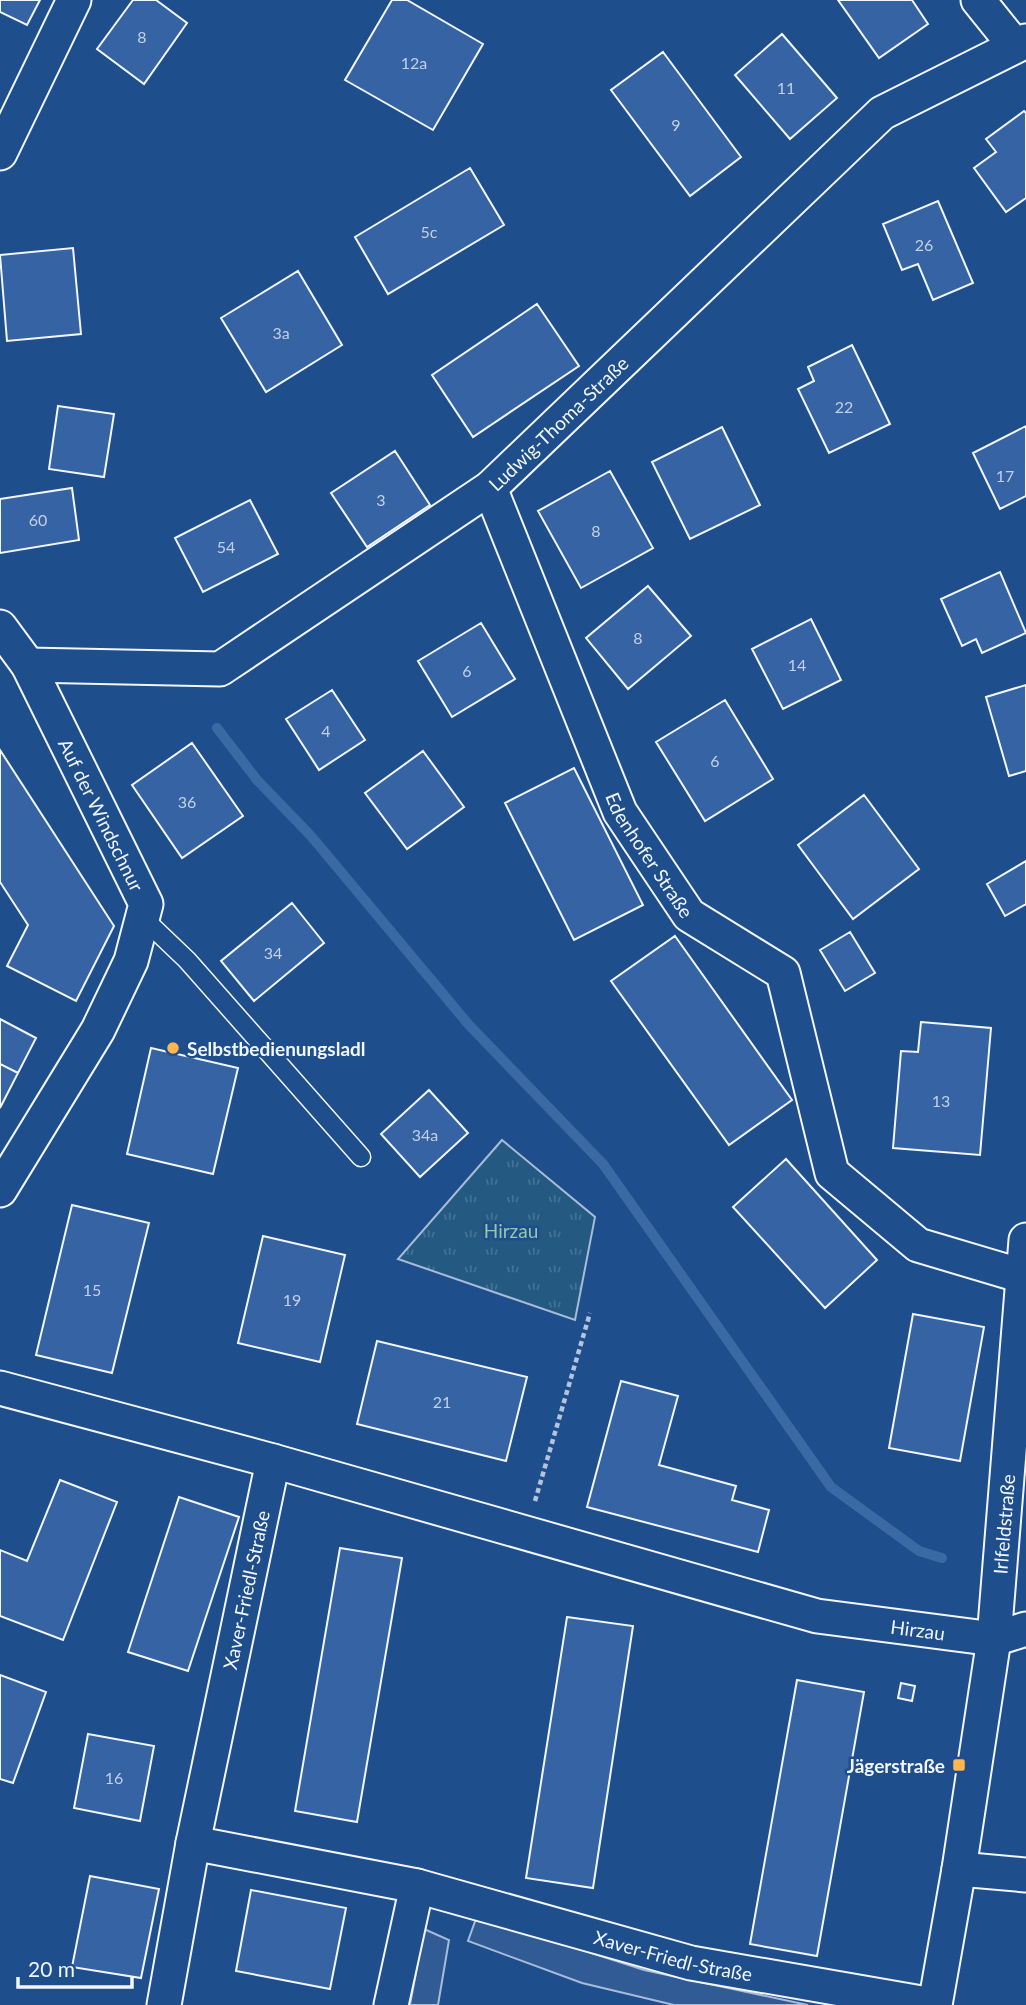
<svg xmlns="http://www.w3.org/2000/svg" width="1026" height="2005" viewBox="0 0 1026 2005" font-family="Lato,sans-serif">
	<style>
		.park { fill: url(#park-tufts); stroke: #a8bbd7; stroke-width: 2 }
		.parking { fill: #305b95; stroke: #a8bbd7; stroke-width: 2 }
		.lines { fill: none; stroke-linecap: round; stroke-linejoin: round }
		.stream { stroke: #3b69a3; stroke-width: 10 }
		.building { fill: #3563a3; stroke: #f2f6ff; stroke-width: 2 }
		.lane-casing { stroke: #f2f6ff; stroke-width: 21 }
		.street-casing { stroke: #f2f6ff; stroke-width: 37 }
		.path { stroke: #b3c4dc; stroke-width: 4.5; stroke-dasharray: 5 3.5; stroke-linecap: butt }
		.lane { stroke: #1f4e8c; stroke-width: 18 }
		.street { stroke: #1f4e8c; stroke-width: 33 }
		.poi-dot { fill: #ffb74d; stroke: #1f4e8c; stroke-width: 2.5 }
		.labels { text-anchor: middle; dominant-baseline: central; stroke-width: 5; stroke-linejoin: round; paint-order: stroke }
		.number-label { font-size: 16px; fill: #c3d1e8 }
		.street-label { font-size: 19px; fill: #f2f6ff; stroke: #1f4e8c }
		.poi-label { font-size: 19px; font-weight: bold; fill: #f2f6ff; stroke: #1f4e8c; text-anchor: start }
		.park-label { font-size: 19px; fill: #97c8a6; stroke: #1f4e8c }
	</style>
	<defs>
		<pattern id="park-tufts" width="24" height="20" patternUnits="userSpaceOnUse" patternTransform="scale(1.75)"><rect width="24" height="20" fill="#245a82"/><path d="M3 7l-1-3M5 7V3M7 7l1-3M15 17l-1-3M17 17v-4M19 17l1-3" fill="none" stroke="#447295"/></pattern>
	</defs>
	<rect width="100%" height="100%" fill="#1f4e8c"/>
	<!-- park -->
	<path class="park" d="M 502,1140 L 595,1217 L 575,1320 L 398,1259 Z"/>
	<!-- parking -->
	<path class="parking" d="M 477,1916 L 644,1970 L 808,2005 L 674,2005 L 582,1983 L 468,1941 Z
		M 424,1929 L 449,1940 L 438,2005 L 410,2005 Z"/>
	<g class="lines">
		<!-- stream -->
		<path class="stream" d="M 217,728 L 257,780 L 311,836 L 469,1025 L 603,1164 L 831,1487 L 919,1551 L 942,1558"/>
	</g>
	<!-- building -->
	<path class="building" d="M 0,0 L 40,0 L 27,25 L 0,12 Z
		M 133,0 L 156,0 L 187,23 L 144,84 L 97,49 Z
		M 392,0 L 407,0 L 483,44 L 433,130 L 345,80 Z
		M 838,0 L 912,0 L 928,24 L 879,58 Z
		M 782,34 L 837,98 L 790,139 L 735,75 Z
		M 663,52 L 741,157 L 690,196 L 611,90 Z
		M 1024,111 L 1026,113 L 1026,198 L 1006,212 L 974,168 L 996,152 L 986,139 Z
		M 470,168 L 504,225 L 388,294 L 355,237 Z
		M 938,201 L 973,283 L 933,300 L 918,264 L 902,270 L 883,224 Z
		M 73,248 L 81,334 L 7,341 L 0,255 Z
		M 298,271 L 342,345 L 266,392 L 221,318 Z
		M 537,304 L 579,366 L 473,437 L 432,375 Z
		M 852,345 L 890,424 L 829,453 L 798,389 L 814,381 L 808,367 Z
		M 58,406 L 114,414 L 104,477 L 49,469 Z
		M 1026,426 L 1026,496 L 1000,509 L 973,453 Z
		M 722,427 L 760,505 L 690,539 L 652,462 Z
		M 395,451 L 430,505 L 367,547 L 331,493 Z
		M 610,471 L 653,548 L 581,588 L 538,511 Z
		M 72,488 L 79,540 L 0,553 L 0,499 Z
		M 250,500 L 278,554 L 203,592 L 175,538 Z
		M 1000,572 L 1026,633 L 982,653 L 976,639 L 962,646 L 941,599 Z
		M 648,586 L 691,636 L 628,689 L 586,638 Z
		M 811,619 L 841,680 L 783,709 L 752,649 Z
		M 481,623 L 515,679 L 452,717 L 418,661 Z
		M 1026,685 L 1026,771 L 1009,776 L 986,697 Z
		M 332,690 L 365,740 L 319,770 L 286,719 Z
		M 725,700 L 773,779 L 705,821 L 656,742 Z
		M 192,743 L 243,816 L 182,858 L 132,785 Z
		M 0,750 L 114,926 L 76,1001 L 7,966 L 28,925 L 0,882 Z
		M 423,751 L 464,807 L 407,849 L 365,793 Z
		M 574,768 L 643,905 L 574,940 L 505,803 Z
		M 864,795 L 919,869 L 853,919 L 798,845 Z
		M 1026,861 L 1026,904 L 1005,916 L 987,884 Z
		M 292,903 L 324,943 L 254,1001 L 221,961 Z
		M 850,932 L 875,973 L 845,991 L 820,950 Z
		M 675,936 L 792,1100 L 729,1145 L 611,981 Z
		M 0,1019 L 36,1038 L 18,1073 L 0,1064 Z
		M 921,1022 L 991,1028 L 980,1155 L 893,1148 L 901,1051 L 918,1052 Z
		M 151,1048 L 238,1068 L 213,1174 L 127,1154 Z
		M 0,1064 L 18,1073 L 0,1108 Z
		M 429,1090 L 468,1133 L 420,1177 L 381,1134 Z
		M 786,1159 L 877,1260 L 825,1308 L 733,1207 Z
		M 72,1205 L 149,1223 L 112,1373 L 36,1355 Z
		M 263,1236 L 345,1255 L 320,1362 L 238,1343 Z
		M 913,1314 L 984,1327 L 960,1461 L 889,1448 Z
		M 377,1341 L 527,1377 L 506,1461 L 357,1424 Z
		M 621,1381 L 678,1396 L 659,1465 L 736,1486 L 732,1500 L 769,1510 L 758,1552 L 587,1507 Z
		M 60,1480 L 117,1502 L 63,1640 L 0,1616 L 0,1550 L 27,1561 Z
		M 179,1497 L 239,1517 L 188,1671 L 128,1652 Z
		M 340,1548 L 402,1558 L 357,1822 L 295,1811 Z
		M 567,1617 L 633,1626 L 593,1888 L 526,1878 Z
		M 0,1675 L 46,1692 L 13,1783 L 0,1779 Z
		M 797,1680 L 864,1692 L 817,1956 L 750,1944 Z
		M 901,1683 L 915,1686 L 912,1701 L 898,1698 Z
		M 88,1734 L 154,1746 L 140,1821 L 74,1808 Z
		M 90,1876 L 159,1889 L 141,1978 L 72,1967 Z
		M 251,1890 L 346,1908 L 330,1989 L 236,1971 Z"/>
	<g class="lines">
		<!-- lane casing -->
		<g class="lane-casing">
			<path id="lane" d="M 142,917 L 187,960 L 361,1157"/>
		</g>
		<!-- street casing -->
		<g class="street-casing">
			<g id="street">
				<path d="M 978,0 L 1015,46"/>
				<path d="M 0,153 L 74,0"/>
				<path id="s1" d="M 490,488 L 620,812 L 689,915 L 783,973 L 832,1173 L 918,1245 L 1022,1276"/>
				<path id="s2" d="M 0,627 L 28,665 L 146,904 L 131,961 L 98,1030 L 0,1190"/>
				<path id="s3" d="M 28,665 L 220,669 L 490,488 L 882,113 L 1026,41"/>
				<path id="s4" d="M 0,1388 L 273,1461 L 817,1616 L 994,1639 L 1026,1629"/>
				<path id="s5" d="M 273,1461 L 193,1843 L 417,1886 L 691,1963 L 933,2005"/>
				<path d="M 959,1869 L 1026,1875"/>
				<path d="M 164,2005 L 193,1843"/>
				<path d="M 391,2005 L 417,1886"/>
				<path id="s6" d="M 935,2005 L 959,1869 L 994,1639 L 1026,1240"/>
			</g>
		</g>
		<!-- path -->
		<path class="path" d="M 535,1501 L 590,1313"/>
		<!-- lane -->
		<use href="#lane" class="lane"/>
		<!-- street -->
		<use href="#street" class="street"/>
	</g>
	<!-- markers -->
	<g class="poi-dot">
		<circle cx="173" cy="1048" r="7"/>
		<rect x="952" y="1758" width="14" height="14" rx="3.5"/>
	</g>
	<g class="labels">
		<!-- number labels -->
		<g class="number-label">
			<text x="142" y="36">8</text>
			<text x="414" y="62">12a</text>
			<text x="786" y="87">11</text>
			<text x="676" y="124">9</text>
			<text x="429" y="231">5c</text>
			<text x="924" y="244">26</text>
			<text x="281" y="332">3a</text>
			<text x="844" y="406">22</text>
			<text x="1005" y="475">17</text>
			<text x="381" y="499">3</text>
			<text x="38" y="519">60</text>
			<text x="596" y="530">8</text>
			<text x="226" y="546">54</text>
			<text x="638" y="637">8</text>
			<text x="797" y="664">14</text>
			<text x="467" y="670">6</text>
			<text x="326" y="730">4</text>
			<text x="715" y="760">6</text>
			<text x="187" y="801">36</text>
			<text x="273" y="952">34</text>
			<text x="941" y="1100">13</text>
			<text x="425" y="1134">34a</text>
			<text x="92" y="1289">15</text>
			<text x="292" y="1299">19</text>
			<text x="442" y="1401">21</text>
			<text x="114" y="1777">16</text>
		</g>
		<!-- street labels -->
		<g class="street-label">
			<text stroke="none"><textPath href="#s3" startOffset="611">Ludwig-Thoma-Straße</textPath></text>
			<text stroke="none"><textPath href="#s2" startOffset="214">Auf der Windschnur</textPath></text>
			<text stroke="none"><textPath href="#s1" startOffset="401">Edenhofer Straße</textPath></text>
			<text stroke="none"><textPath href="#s6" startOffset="486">Irlfeldstraße</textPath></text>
			<text transform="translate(246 1590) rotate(-78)">Xaver-Friedl-Straße</text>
			<text stroke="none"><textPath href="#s4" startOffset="950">Hirzau</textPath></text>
			<text stroke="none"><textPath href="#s5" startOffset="884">Xaver-Friedl-Straße</textPath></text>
		</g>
		<!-- poi labels -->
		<g class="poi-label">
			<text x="187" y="1048">Selbstbedienungsladl</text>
			<text x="945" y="1765" text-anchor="end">Jägerstraße</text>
		</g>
		<!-- park labels -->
		<g class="park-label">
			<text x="511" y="1230">Hirzau</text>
		</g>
	</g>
	<!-- scale -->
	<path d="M18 1977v10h114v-10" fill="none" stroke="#f2f6ff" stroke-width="3.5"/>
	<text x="28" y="1977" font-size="21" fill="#f2f6ff" stroke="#1f4e8c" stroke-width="5" paint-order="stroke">20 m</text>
</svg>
